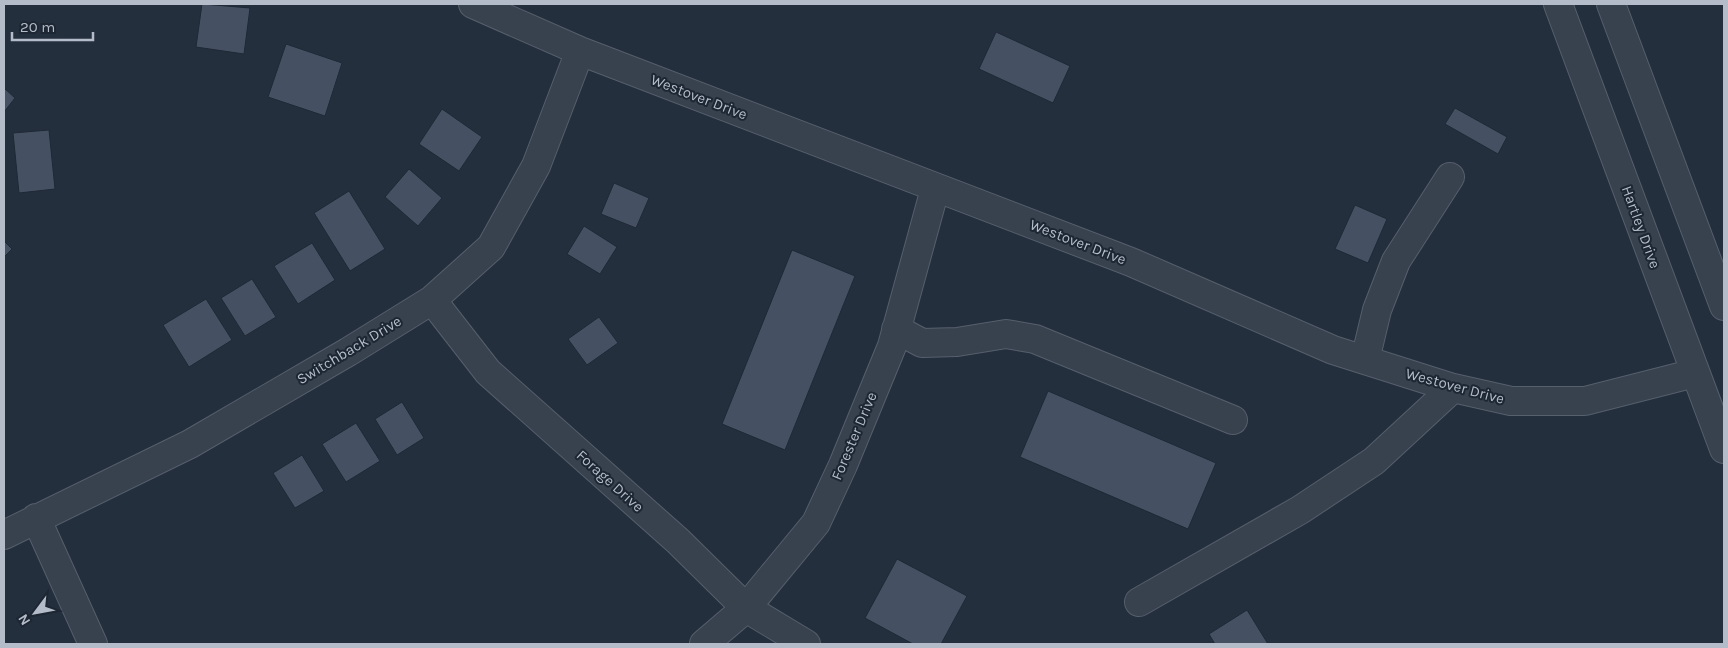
<svg xmlns="http://www.w3.org/2000/svg" width="1728" height="648" viewBox="0 0 1728 648" font-family="Karla,sans-serif">
	<style>
		.building { fill: #455162; stroke: #1f2835 }
		.lines { fill: none; stroke-linecap: round; stroke-linejoin: round }
		.minor-casing { stroke: #565f6c; stroke-width: 30 }
		.minor { stroke: #38414e; stroke-width: 28 }
		.labels { text-anchor: middle; dominant-baseline: central; stroke-width: 4; stroke-linejoin: round; paint-order: stroke }
		.street-label { font-size: 15px; fill: #b4bcc9; stroke: #1d2633 }
	</style>
	<rect width="100%" height="100%" fill="#242f3e"/>
	<!-- building -->
	<path class="building" d="M 202,4 L 250,8 L 244,54 L 196,47 Z
		M 996,32 L 1070,66 L 1053,103 L 979,69 Z
		M 286,44 L 342,63 L 325,116 L 268,97 Z
		M 4,88 L 15,98 L 4,112 Z
		M 1455,108 L 1507,137 L 1498,154 L 1445,124 Z
		M 442,109 L 482,137 L 459,171 L 419,144 Z
		M 49,130 L 55,189 L 19,193 L 13,133 Z
		M 409,169 L 442,198 L 418,226 L 385,197 Z
		M 614,183 L 649,198 L 636,228 L 601,214 Z
		M 349,191 L 385,249 L 350,271 L 314,213 Z
		M 1355,205 L 1387,219 L 1368,263 L 1335,249 Z
		M 584,226 L 617,247 L 600,274 L 567,254 Z
		M 4,241 L 12,249 L 4,257 Z
		M 312,243 L 335,280 L 298,304 L 274,266 Z
		M 792,250 L 855,276 L 785,450 L 722,424 Z
		M 252,279 L 276,317 L 245,336 L 221,298 Z
		M 206,299 L 232,340 L 189,367 L 163,325 Z
		M 599,317 L 618,343 L 587,365 L 568,339 Z
		M 1048,391 L 1216,463 L 1188,529 L 1020,457 Z
		M 402,402 L 424,438 L 397,455 L 375,419 Z
		M 356,423 L 380,461 L 346,482 L 322,444 Z
		M 302,455 L 324,491 L 295,508 L 273,473 Z
		M 897,559 L 967,596 L 941,644 L 913,644 L 865,618 Z
		M 1247,610 L 1268,644 L 1215,644 L 1209,634 Z"/>
	<g class="lines">
		<!-- minor casing -->
		<g class="minor-casing">
			<path id="minor" d="M 473,4 L 580,51 L 1131,262 L 1333,350 L 1453,388 L 1511,401 L 1585,401 L 1695,373
				M 1558,4 L 1724,449
				M 1611,4 L 1724,306
				M 432,300 L 488,372 L 678,541 L 746,608 L 806,644
				M 896,329 L 922,343 L 957,342 L 1006,334 L 1035,339 L 1233,420
				M 1365,360 L 1377,310 L 1396,261 L 1450,177
				M 36,518 L 93,644
				M 4,535 L 190,444 L 348,352 L 432,300 L 491,247 L 536,166 L 580,51
				M 1139,602 L 1300,510 L 1374,461 L 1453,388
				M 704,644 L 746,608 L 816,523 L 843,465 L 892,346 L 935,189"/>
		</g>
		<!-- minor -->
		<use href="#minor" class="minor"/>
	</g>
	<g class="labels">
		<!-- street labels -->
		<g class="street-label">
			<text transform="translate(699 97) rotate(21)">Westover Drive</text>
			<text transform="translate(1641 227) rotate(70)">Hartley Drive</text>
			<text transform="translate(1078 242) rotate(21)">Westover Drive</text>
			<text transform="translate(349 350) rotate(-31)">Switchback Drive</text>
			<text transform="translate(1455 386) rotate(15)">Westover Drive</text>
			<text transform="translate(854 436) rotate(-67)">Forester Drive</text>
			<text transform="translate(610 481) rotate(42)">Forage Drive</text>
		</g>
	</g>
	<!-- border -->
	<rect width="1728" height="648" fill="none" stroke="#b4bcc9" stroke-width="10"/>
	<!-- north arrow -->
	<g transform="translate(35 613) rotate(238)" stroke="#1d2633" stroke-width="4" paint-order="stroke">
	<path d="M0-4L9 19L0 12L-9 19Z" fill="#b4bcc9"/>
	<text y="-8" font-size="14" font-weight="bold" text-anchor="middle" fill="#b4bcc9">N</text>
	</g>
	<!-- scale -->
	<path d="M12 32v8h81v-8" fill="none" stroke="#b4bcc9" stroke-width="2.5"/>
	<text x="20" y="32" font-size="15" fill="#b4bcc9" stroke="#1d2633" stroke-width="4" paint-order="stroke">20 m</text>
</svg>
